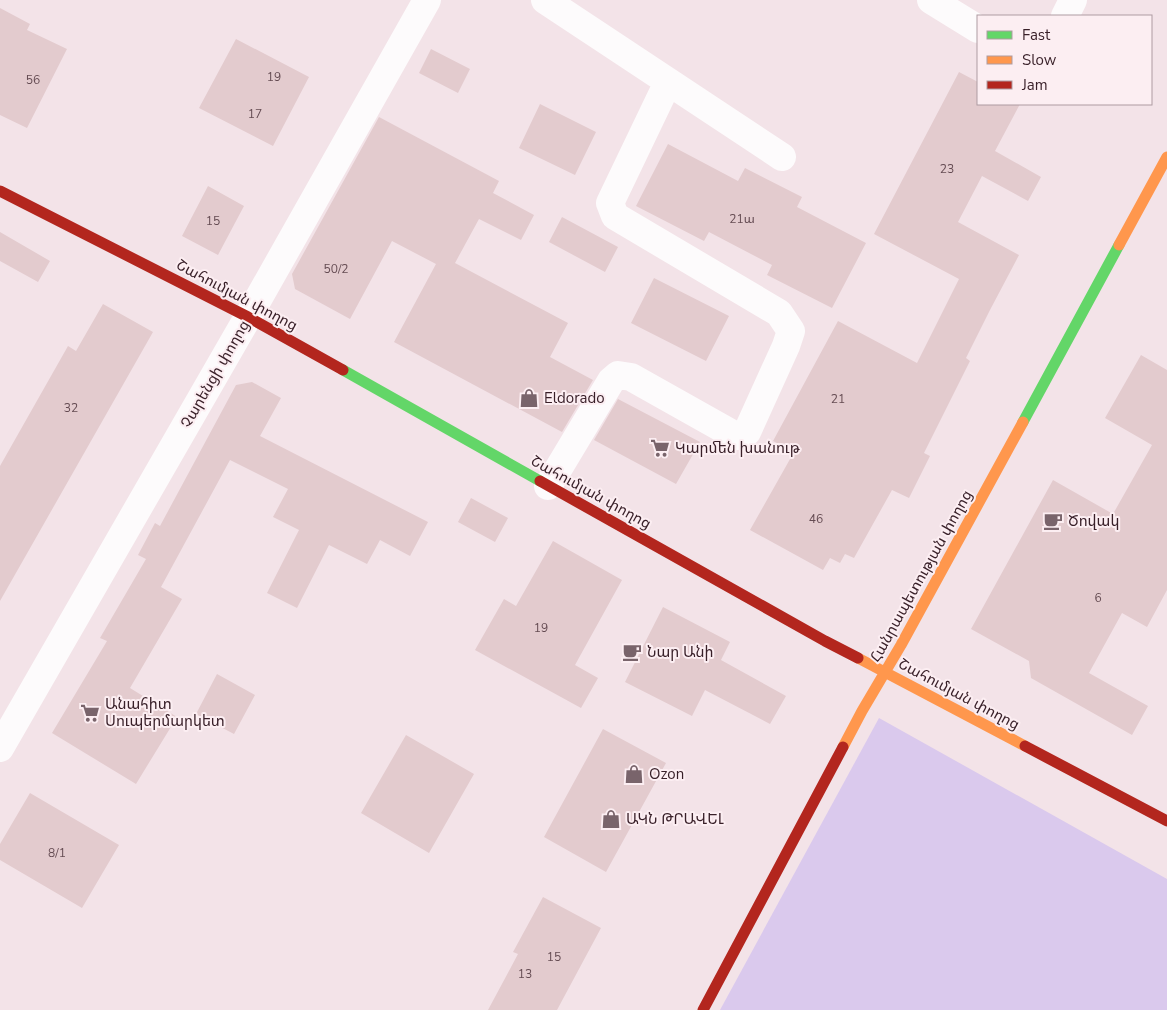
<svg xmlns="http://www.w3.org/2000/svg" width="1167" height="1010" viewBox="0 0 1167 1010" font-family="'Nunito Sans','Noto Sans Armenian',sans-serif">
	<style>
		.green { fill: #dac9ed }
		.building { fill: #e3cbce }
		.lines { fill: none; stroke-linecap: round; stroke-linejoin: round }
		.street { stroke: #fdfbfc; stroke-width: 28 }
		.fast { stroke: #63d668; stroke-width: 11 }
		.slow { stroke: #ff974d; stroke-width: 11 }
		.jam { stroke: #b3261e; stroke-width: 11 }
		.labels { text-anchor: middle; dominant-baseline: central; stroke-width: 4; stroke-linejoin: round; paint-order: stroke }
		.number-label { font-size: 12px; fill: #644b52 }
		.street-label { font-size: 15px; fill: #381f28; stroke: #fceef2 }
		.poi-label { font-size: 15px; fill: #381f28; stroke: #fceef2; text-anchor: start }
	</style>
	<rect width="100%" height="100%" fill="#f3e3e8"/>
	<!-- green -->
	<path class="green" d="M 879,718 L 1167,879 L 1167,1010 L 720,1010 Z"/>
	<!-- building -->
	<path class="building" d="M 0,8 L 30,24 L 27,30 L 67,49 L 27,128 L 0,115 Z
		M 236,39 L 309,77 L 273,146 L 199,108 Z
		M 431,49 L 470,69 L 458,93 L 419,73 Z
		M 959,72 L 978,82 L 978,104 L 1020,104 L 995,151 L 1041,177 L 1028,201 L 982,176 L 958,222 L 1019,255 L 990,310 L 966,358 L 970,361 L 924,453 L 930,456 L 909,498 L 892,490 L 854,558 L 845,554 L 840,563 L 830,558 L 823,570 L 750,530 L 794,452 L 773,441 L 838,321 L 917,363 L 959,279 L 874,234 Z
		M 540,104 L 596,132 L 575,175 L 519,148 Z
		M 379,117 L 499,181 L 493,193 L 534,215 L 521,240 L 479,219 L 455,263 L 568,323 L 550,357 L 593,380 L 562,432 L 394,342 L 436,264 L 392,241 L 350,319 L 295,289 L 292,274 Z
		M 668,144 L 738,181 L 745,168 L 802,197 L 797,207 L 866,243 L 832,308 L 767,275 L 772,265 L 709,232 L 704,241 L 636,206 Z
		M 208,186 L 244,206 L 218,255 L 182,236 Z
		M 562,217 L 618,247 L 605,272 L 549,242 Z
		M 0,232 L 50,261 L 38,282 L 0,261 Z
		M 654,278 L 729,316 L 706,361 L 631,323 Z
		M 103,304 L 153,332 L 0,601 L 0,466 L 68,346 L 76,351 Z
		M 1141,355 L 1167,370 L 1167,590 L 1147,627 L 1122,613 L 1089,673 L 1148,706 L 1132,735 L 1031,678 L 1029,661 L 971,629 L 1053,480 L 1113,514 L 1152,445 L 1105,418 Z
		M 252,382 L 281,398 L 260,436 L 428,522 L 410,556 L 380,540 L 367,564 L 329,545 L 297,608 L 267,593 L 299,530 L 273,517 L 288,489 L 230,460 L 161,587 L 182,599 L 130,688 L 177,717 L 136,784 L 52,733 L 107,641 L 100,638 L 146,559 L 138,555 L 155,523 L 160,526 L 236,385 Z
		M 618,399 L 700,442 L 676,484 L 594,440 Z
		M 471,498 L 508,518 L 495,542 L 458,522 Z
		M 553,541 L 622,580 L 575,665 L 598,678 L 581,708 L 475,650 L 504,599 L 516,606 Z
		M 663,607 L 730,642 L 721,660 L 786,696 L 770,724 L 705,690 L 692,716 L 625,682 Z
		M 217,674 L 255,695 L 234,734 L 196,714 Z
		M 603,729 L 666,763 L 606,872 L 544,837 Z
		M 406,735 L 474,774 L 429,853 L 361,813 Z
		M 30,793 L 119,845 L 82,908 L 0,860 L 0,844 Z
		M 543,897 L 601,928 L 557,1010 L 488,1010 L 518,954 L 513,952 Z"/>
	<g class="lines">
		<!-- street -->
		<path class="street" d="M 545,0 L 782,157
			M 931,0 L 978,29
			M 1065,16 L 1073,0
			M 548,486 L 611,381 L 618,375 L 631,377 L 736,436 L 747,432 L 786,346 L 791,331 L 779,313 L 615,216 L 610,203 L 668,82
			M 0,748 L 248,317 L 427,0"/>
		<!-- fast -->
		<path class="fast" d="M 343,370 L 540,481
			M 1023,422 L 1119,245"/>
		<!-- slow -->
		<path class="slow" d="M 1119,245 L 1167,157
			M 858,658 L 1025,746
			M 843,747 L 862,711 L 901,645 L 1023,422"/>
		<!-- jam -->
		<path class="jam" d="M 0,191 L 248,317 L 343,370
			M 540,481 L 825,641 L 858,658
			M 1025,746 L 1167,821
			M 703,1010 L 843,747"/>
	</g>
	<!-- icons -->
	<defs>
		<g id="shop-bare" transform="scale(1.5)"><path d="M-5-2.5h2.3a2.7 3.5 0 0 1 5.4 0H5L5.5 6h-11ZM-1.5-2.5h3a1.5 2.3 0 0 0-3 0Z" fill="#79646b" stroke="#fceef2" stroke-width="2.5" paint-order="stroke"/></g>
		<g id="supermarket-bare" transform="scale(1.5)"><path d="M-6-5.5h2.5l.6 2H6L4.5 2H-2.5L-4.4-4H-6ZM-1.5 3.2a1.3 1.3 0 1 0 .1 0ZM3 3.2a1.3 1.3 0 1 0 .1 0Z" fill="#79646b" stroke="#fceef2" stroke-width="2.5" paint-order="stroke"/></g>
		<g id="cafe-bare" transform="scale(1.5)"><path d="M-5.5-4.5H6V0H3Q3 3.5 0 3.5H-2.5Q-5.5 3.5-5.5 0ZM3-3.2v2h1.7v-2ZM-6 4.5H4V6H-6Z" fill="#79646b" stroke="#fceef2" stroke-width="2.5" paint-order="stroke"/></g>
	</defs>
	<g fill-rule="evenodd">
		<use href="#shop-bare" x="529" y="398"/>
		<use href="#supermarket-bare" x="660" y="448"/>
		<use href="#cafe-bare" x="1053" y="521"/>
		<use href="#cafe-bare" x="632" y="652"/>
		<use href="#supermarket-bare" x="90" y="713"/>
		<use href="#shop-bare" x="634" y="774"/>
		<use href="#shop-bare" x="611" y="819"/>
	</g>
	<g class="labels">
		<!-- number labels -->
		<g class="number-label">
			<text x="274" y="77">19</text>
			<text x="33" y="80">56</text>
			<text x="255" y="114">17</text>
			<text x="947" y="169">23</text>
			<text x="742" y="219">21ա</text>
			<text x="213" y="221">15</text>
			<text x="336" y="269">50/2</text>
			<text x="838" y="399">21</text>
			<text x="71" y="408">32</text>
			<text x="816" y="519">46</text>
			<text x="1098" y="598">6</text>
			<text x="541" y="628">19</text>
			<text x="57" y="853">8/1</text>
			<text x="554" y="957">15</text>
			<text x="525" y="974">13</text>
		</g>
		<!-- street labels -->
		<g class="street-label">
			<text transform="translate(237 295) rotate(28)">Շահումյան փողոց</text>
			<text transform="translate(215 374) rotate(-60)">Չարենցի փողոց</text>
			<text transform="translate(591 492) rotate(29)">Շահումյան փողոց</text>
			<text transform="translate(921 576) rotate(-61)">Հանրապետության փողոց</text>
			<text transform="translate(959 694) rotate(28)">Շահումյան փողոց</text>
		</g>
		<!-- poi labels -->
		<g class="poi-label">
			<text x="544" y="398">Eldorado</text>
			<text x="675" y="448">Կարմեն խանութ</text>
			<text x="1068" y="521">Ծովակ</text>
			<text x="647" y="652">Նար Անի</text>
			<text x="105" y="704">Անահիտ<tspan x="105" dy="17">Սուպերմարկետ</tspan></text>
			<text x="649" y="774">Ozon</text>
			<text x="626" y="819">ԱԿՆ ԹՐԱՎԵԼ</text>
		</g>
	</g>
	<!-- legend -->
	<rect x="977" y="15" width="175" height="90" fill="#fceef2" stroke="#ae9ba1"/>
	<rect x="987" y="31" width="25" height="8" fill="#63d668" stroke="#ae9ba1"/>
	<text x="1022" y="40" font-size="15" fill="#381f28">Fast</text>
	<rect x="987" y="56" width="25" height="8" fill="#ff974d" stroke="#ae9ba1"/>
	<text x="1022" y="65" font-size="15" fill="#381f28">Slow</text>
	<rect x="987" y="81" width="25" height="8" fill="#b3261e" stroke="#ae9ba1"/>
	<text x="1022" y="90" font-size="15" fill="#381f28">Jam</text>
</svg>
